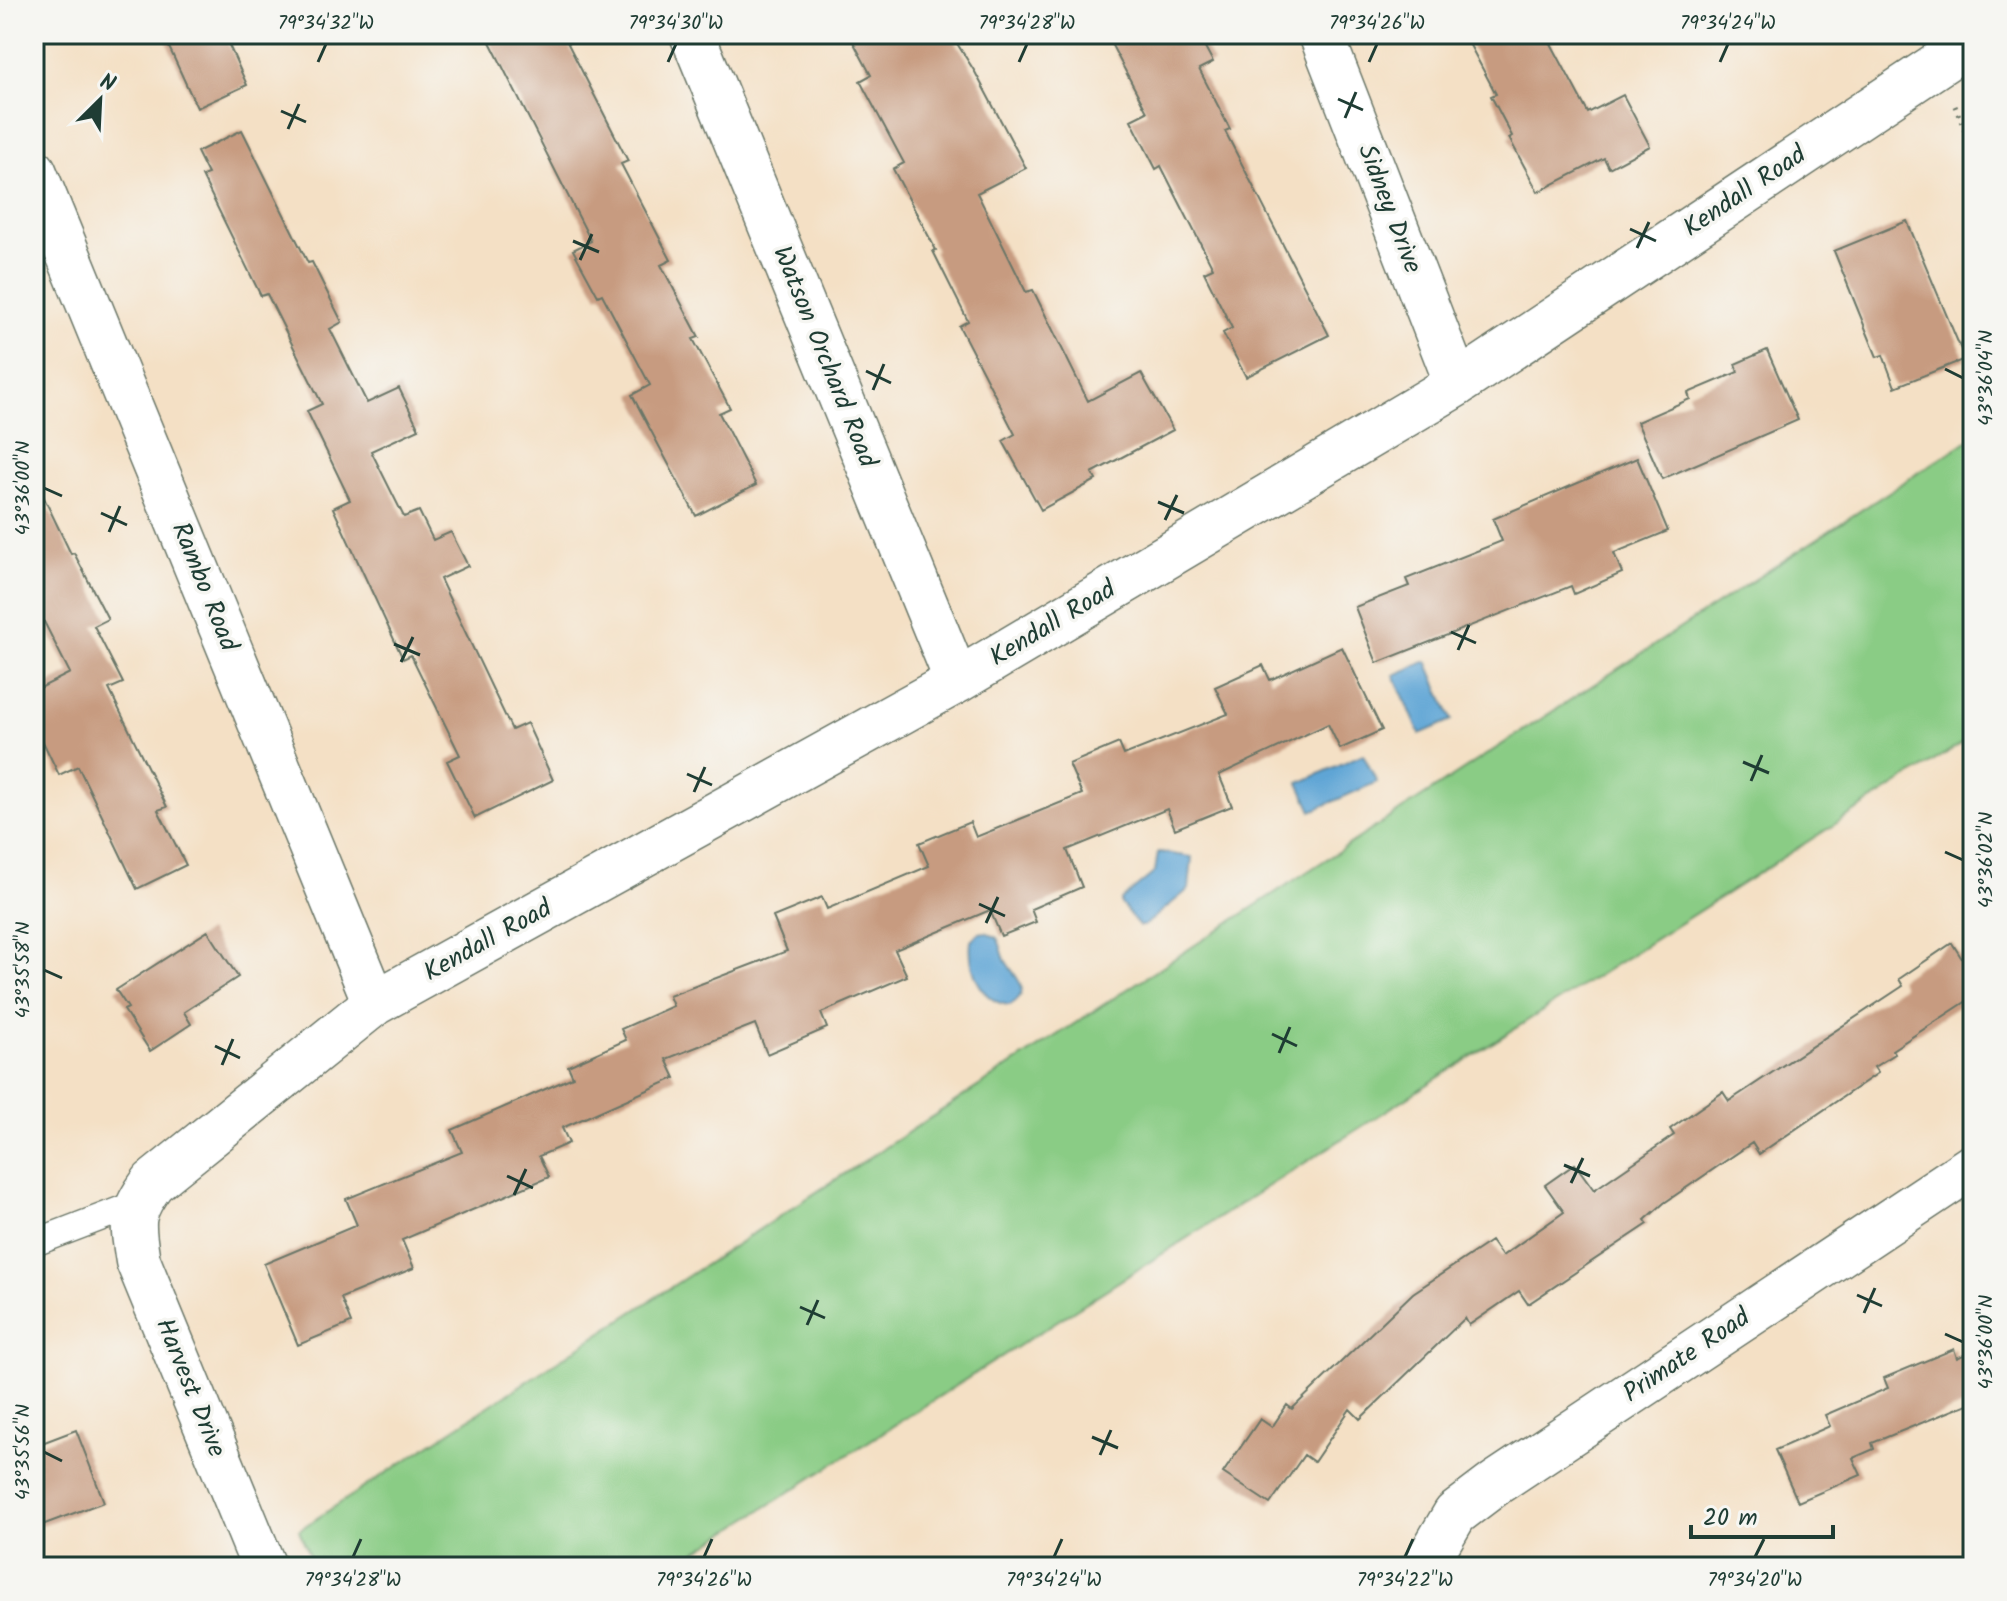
<svg xmlns="http://www.w3.org/2000/svg" width="2007" height="1601" viewBox="0 0 2007 1601" font-family="Kalam,sans-serif">
	<style>
		.green { fill: #8acc85; stroke: #54845c; stroke-width: 2 }
		.water { fill: #5fa5d5; stroke: #3f7184; stroke-width: 2 }
		.building { fill: #c79b80 }
		.lines { fill: none; stroke-linecap: round; stroke-linejoin: round }
		.lane-casing { stroke: #6a7667; stroke-width: 29 }
		.street-casing { stroke: #6a7667; stroke-width: 47 }
		.path { stroke: #6a7667; stroke-width: 5; stroke-dasharray: 2 6; stroke-linecap: butt }
		.lane { stroke: #fff; stroke-width: 26 }
		.street { stroke: #fff; stroke-width: 44 }
		.ticks { fill: none; stroke: #1f3d34; stroke-width: 3 }
		.labels { text-anchor: middle; dominant-baseline: central; stroke-width: 7; stroke-linejoin: round; paint-order: stroke }
		.street-label { font-size: 26px; fill: #1f3d34; stroke: #f6f6f2 }
		.neatline { fill: none; stroke: #1f3d34; stroke-width: 3 }
		.ticks-label { font-size: 20px; text-anchor: middle; fill: #1f3d34 }
	</style>
	<rect width="100%" height="100%" fill="#f6f6f2"/>
	<filter id="ink" filterUnits="userSpaceOnUse"><feTurbulence type="fractalNoise" baseFrequency=".0125" numOctaves="2"/><feDisplacementMap in="SourceGraphic" scale="16" xChannelSelector="R" yChannelSelector="G"/><feConvolveMatrix kernelMatrix="1 2 1 2 8 2 1 2 1" color-interpolation-filters="sRGB"/></filter>
	<filter id="wash" filterUnits="userSpaceOnUse"><feTurbulence type="fractalNoise" baseFrequency=".006" numOctaves="4" result="noise"/><feDisplacementMap in="SourceGraphic" scale="32" xChannelSelector="R" yChannelSelector="G"/><feGaussianBlur stdDeviation="1.8" result="paint"/><feColorMatrix in="noise" values="0 0 0 0 0 0 0 0 0 0 0 0 0 0 0 0 0 1.4 0 .05"/><feComposite in="paint" operator="in"/></filter>
	<g filter="url(#wash)">
		<rect width="100%" height="100%" fill="#f4e0c5"/>
		<!-- green -->
		<path class="green" d="M 1973,437 L 1973,736 L 672,1567 L 314,1567 L 299,1530 Z"/>
		<!-- water -->
		<path class="water" d="M 1427,661 L 1452,720 L 1420,734 L 1394,675 Z
			M 1363,754 L 1377,782 L 1312,811 L 1299,783 Z
			M 1158,852 L 1192,857 L 1189,889 L 1144,926 L 1139,926 L 1121,904 L 1121,900 L 1155,872 Z
			M 986,932 L 997,938 C 1002,946 1002,956 1007,963 C 1015,977 1034,991 1010,1005 C 980,1003 968,967 971,941 L 979,933 Z"/>
		<g id="blocks">
			<!-- building -->
			<path class="building" d="M 163,34 L 224,34 L 247,85 L 197,108 Z
				M 486,34 L 563,34 L 628,161 L 621,164 L 671,260 L 661,265 L 699,337 L 693,339 L 730,408 L 719,413 L 756,485 L 696,516 L 632,395 L 650,385 L 602,294 L 598,296 L 573,250 L 591,241 Z
				M 849,34 L 951,34 L 975,72 L 1026,168 L 977,193 L 1026,292 L 1033,290 L 1088,401 L 1141,373 L 1173,430 L 1092,473 L 1096,480 L 1041,510 L 1003,441 L 1015,434 L 959,326 L 968,321 L 933,251 L 936,250 L 893,169 L 904,163 L 860,81 L 871,75 Z
				M 1106,34 L 1198,34 L 1213,62 L 1199,69 L 1230,129 L 1225,131 L 1329,335 L 1246,377 L 1223,333 L 1232,328 L 1204,272 L 1213,268 L 1161,166 L 1156,169 L 1131,120 L 1147,112 Z
				M 1464,34 L 1546,34 L 1588,113 L 1623,95 L 1650,146 L 1609,168 L 1604,158 L 1538,192 L 1509,138 L 1512,136 L 1491,96 L 1496,94 Z
				M 242,130 L 308,263 L 312,262 L 342,322 L 330,329 L 367,403 L 399,388 L 419,429 L 371,451 L 404,517 L 419,511 L 433,540 L 451,532 L 468,566 L 440,579 L 512,730 L 527,723 L 553,780 L 475,818 L 447,761 L 460,755 L 411,655 L 403,659 L 333,508 L 350,500 L 307,411 L 322,404 L 267,294 L 261,296 L 202,176 L 208,174 L 197,152 Z
				M 1907,221 L 1965,359 L 1895,387 L 1883,355 L 1877,357 L 1834,251 Z
				M 1767,350 L 1798,420 L 1662,479 L 1637,422 L 1690,399 L 1688,393 L 1738,372 L 1735,364 Z
				M 1637,458 L 1668,531 L 1614,553 L 1622,573 L 1574,594 L 1571,586 L 1377,663 L 1355,607 L 1409,586 L 1406,579 L 1502,541 L 1493,519 Z
				M 34,477 L 71,554 L 74,553 L 108,619 L 94,626 L 123,683 L 109,689 L 167,807 L 158,810 L 186,865 L 137,889 L 78,766 L 59,775 L 34,723 L 34,691 L 70,673 L 34,602 Z
				M 1342,647 L 1382,730 L 1340,749 L 1328,724 L 1219,775 L 1232,806 L 1175,829 L 1167,809 L 1067,850 L 1082,887 L 1031,909 L 1036,922 L 1001,936 L 990,910 L 895,950 L 907,976 L 821,1013 L 827,1028 L 767,1054 L 755,1024 L 666,1059 L 675,1078 L 562,1128 L 569,1143 L 539,1156 L 549,1177 L 402,1240 L 414,1268 L 341,1298 L 351,1323 L 298,1345 L 264,1264 L 357,1225 L 346,1199 L 462,1152 L 452,1130 L 573,1077 L 568,1066 L 626,1040 L 621,1029 L 673,1006 L 669,996 L 787,951 L 773,917 L 822,897 L 827,909 L 929,866 L 919,843 L 970,822 L 976,837 L 1082,794 L 1069,764 L 1119,743 L 1124,755 L 1228,714 L 1215,687 L 1263,665 L 1270,680 Z
				M 208,931 L 238,977 L 184,1012 L 191,1024 L 150,1051 L 124,1010 L 128,1008 L 116,990 Z
				M 1952,943 L 1973,976 L 1973,997 L 1892,1050 L 1895,1054 L 1874,1067 L 1878,1073 L 1759,1154 L 1752,1143 L 1664,1203 L 1645,1220 L 1648,1224 L 1528,1304 L 1519,1291 L 1469,1325 L 1465,1318 L 1360,1419 L 1350,1409 L 1314,1462 L 1304,1455 L 1270,1504 L 1223,1473 L 1260,1419 L 1272,1427 L 1287,1405 L 1292,1409 L 1413,1293 L 1491,1241 L 1502,1256 L 1564,1212 L 1545,1185 L 1575,1164 L 1594,1190 L 1674,1135 L 1670,1129 L 1723,1092 L 1729,1101 L 1903,986 L 1899,979 Z
				M 1954,1349 L 1957,1358 L 1973,1351 L 1973,1402 L 1872,1443 L 1874,1449 L 1853,1458 L 1861,1475 L 1798,1502 L 1775,1450 L 1830,1426 L 1825,1415 L 1888,1388 L 1884,1378 Z
				M 76,1430 L 104,1502 L 34,1528 L 34,1446 Z"/>
		</g>
	</g>
	<g filter="url(#ink)">
		<use href="#blocks" fill-opacity="0" stroke="#6a7667" stroke-width="2"/>
		<g class="lines">
			<!-- lane casing -->
			<g class="lane-casing">
				<path id="lane" d="M 34,1243 L 136,1204"/>
			</g>
			<!-- street casing -->
			<g class="street-casing">
				<path id="street" d="M 692,34 L 957,681
					M 1321,34 L 1457,384
					M 34,171 L 375,1003
					M 264,1567 L 138,1261 C 132,1223 129,1214 153,1182 L 375,1003 L 957,681 L 1457,384 L 1973,41
					M 1424,1567 L 1455,1514 L 1496,1483 L 1973,1166"/>
			</g>
			<!-- path -->
			<path class="path" d="M 1955,106 L 1973,150"/>
			<!-- lane -->
			<use href="#lane" class="lane"/>
			<!-- street -->
			<use href="#street" class="street"/>
		</g>
	</g>
	<!-- ticks -->
	<path class="ticks" d="M 318,62 L 326,44M 668,62 L 676,44M 1019,62 L 1027,44M 1369,62 L 1377,44M 1720,62 L 1728,44M 1338,99 L 1363,110M 281,111 L 306,122M 1345,118 L 1356,92M 288,129 L 299,104M 1630,229 L 1656,241M 573,241 L 599,252M 1637,248 L 1649,222M 580,260 L 592,234M 1945,369 L 1963,378M 866,371 L 891,383M 873,390 L 884,364M 44,488 L 62,496M 1158,502 L 1184,513M 101,513 L 127,525M 1165,520 L 1177,495M 109,532 L 120,506M 1451,632 L 1476,643M 394,644 L 420,655M 1458,650 L 1469,625M 401,662 L 413,637M 1743,762 L 1769,773M 687,774 L 712,785M 1751,781 L 1762,755M 694,792 L 705,767M 1945,852 L 1963,860M 979,904 L 1005,916M 986,923 L 998,897M 44,970 L 62,978M 1272,1034 L 1297,1046M 215,1046 L 240,1058M 1279,1053 L 1290,1027M 222,1065 L 233,1039M 1564,1165 L 1590,1176M 507,1176 L 533,1188M 1571,1183 L 1583,1158M 514,1195 L 526,1169M 1857,1295 L 1882,1306M 800,1307 L 825,1318M 1864,1313 L 1875,1288M 807,1325 L 818,1300M 1945,1334 L 1963,1342M 1092,1437 L 1118,1448M 44,1452 L 62,1461M 1100,1455 L 1111,1430M 353,1557 L 361,1539M 704,1557 L 712,1539M 1054,1557 L 1062,1539M 1405,1557 L 1413,1539M 1755,1557 L 1764,1539"/>
	<g class="labels">
		<!-- street labels -->
		<g class="street-label">
			<text transform="translate(1745 192) rotate(-34)">Kendall Road</text>
			<text transform="translate(1389 209) rotate(69)">Sidney Drive</text>
			<text transform="translate(824 357) rotate(68)">Watson Orchard Road</text>
			<text transform="translate(204 587) rotate(68)">Rambo Road</text>
			<text transform="translate(1053 624) rotate(-31)">Kendall Road</text>
			<text transform="translate(488 941) rotate(-29)">Kendall Road</text>
			<text transform="translate(1687 1356) rotate(-34)">Primate Road</text>
			<text transform="translate(190 1388) rotate(68)">Harvest Drive</text>
		</g>
	</g>
	<!-- margin -->
	<rect width="2007" height="1601" fill="none" stroke="#f6f6f2" stroke-width="88"/>
	<!-- north arrow -->
	<g transform="translate(100 100) rotate(24)" stroke="#f6f6f2" stroke-width="6" paint-order="stroke">
	<path d="M0-6L14 30L0 20L-14 30Z" fill="#1f3d34"/>
	<text y="-12" font-size="22" font-weight="bold" text-anchor="middle" fill="#1f3d34">N</text>
	</g>
	<!-- scale -->
	<path d="M1691 1525v12h142v-12" fill="none" stroke="#1f3d34" stroke-width="4"/>
	<text x="1703" y="1525" font-size="24" fill="#1f3d34" stroke="#f6f6f2" stroke-width="6" paint-order="stroke">20 m</text>
	<rect x="44" y="44" width="1919" height="1513" class="neatline"/>
	<g class="ticks-label">
		<text x="326" y="29">79°34'32"W</text>
		<text x="676" y="29">79°34'30"W</text>
		<text x="1027" y="29">79°34'28"W</text>
		<text x="1377" y="29">79°34'26"W</text>
		<text x="1728" y="29">79°34'24"W</text>
		<text transform="translate(1985 378) rotate(-90)" y="7">43°36'04"N</text>
		<text transform="translate(22 488) rotate(-90)" y="7">43°36'00"N</text>
		<text transform="translate(1985 860) rotate(-90)" y="7">43°36'02"N</text>
		<text transform="translate(22 970) rotate(-90)" y="7">43°35'58"N</text>
		<text transform="translate(1985 1342) rotate(-90)" y="7">43°36'00"N</text>
		<text transform="translate(22 1452) rotate(-90)" y="7">43°35'56"N</text>
		<text x="353" y="1586">79°34'28"W</text>
		<text x="704" y="1586">79°34'26"W</text>
		<text x="1054" y="1586">79°34'24"W</text>
		<text x="1405" y="1586">79°34'22"W</text>
		<text x="1755" y="1586">79°34'20"W</text>
	</g>
</svg>
